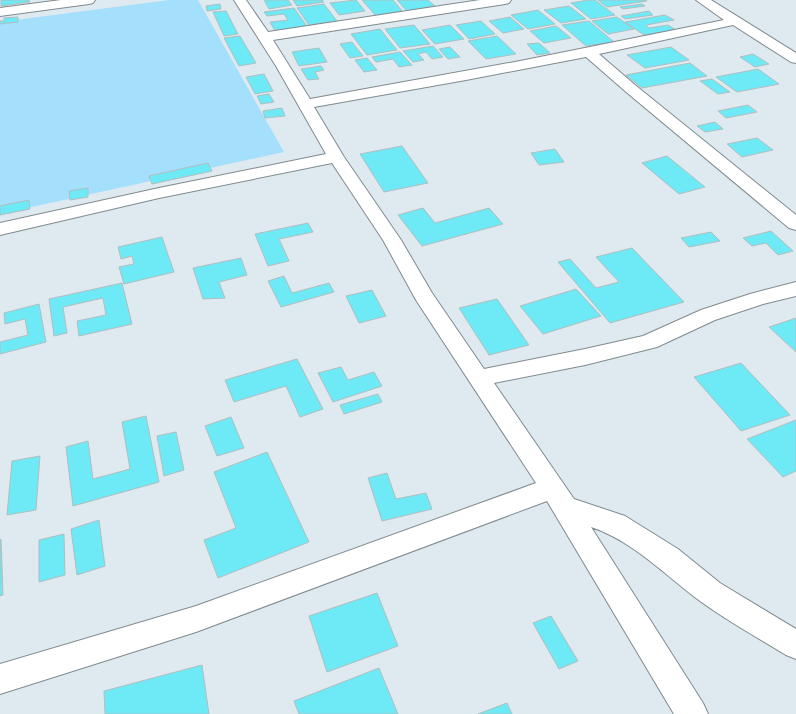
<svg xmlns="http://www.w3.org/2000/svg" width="796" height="714" viewBox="0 0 796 714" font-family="'Exo 2',sans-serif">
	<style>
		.green { fill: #a4dffc }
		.building { fill: #6deaf6; stroke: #b1bebf }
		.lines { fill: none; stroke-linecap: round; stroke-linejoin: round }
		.street-casing { stroke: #808a8f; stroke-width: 2 }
		.street { fill: #fff; fill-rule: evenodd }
	</style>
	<rect width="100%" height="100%" fill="#dfeaf0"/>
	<!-- green -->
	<path class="green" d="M 169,0 L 198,0 L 284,152 L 0,214 L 0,22 Z"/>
	<!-- building -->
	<path class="building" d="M 1,0 L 29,0 L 30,2 L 1,6 Z
		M 264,0 L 288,0 L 292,5 L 269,9 Z
		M 293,0 L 322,0 L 324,2 L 297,6 Z
		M 356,0 L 365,11 L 339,15 L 330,3 Z
		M 362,0 L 393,0 L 403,12 L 376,16 Z
		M 397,0 L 428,0 L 435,6 L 407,11 Z
		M 588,0 L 595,0 L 615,15 L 591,19 L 571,3 Z
		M 598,0 L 645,0 L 647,1 L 607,7 Z
		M 220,4 L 221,9 L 207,11 L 206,6 Z
		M 324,4 L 337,21 L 309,25 L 297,8 Z
		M 642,4 L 645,6 L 623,9 L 620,7 Z
		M 569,6 L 586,19 L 561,23 L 544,10 Z
		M 294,8 L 307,26 L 275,31 L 270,22 L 288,20 L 284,14 L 267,16 L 264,12 Z
		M 538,10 L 555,24 L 528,29 L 511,15 Z
		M 226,11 L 238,34 L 224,36 L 213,12 Z
		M 649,11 L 653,15 L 625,19 L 621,16 Z
		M 665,15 L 674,20 L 646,25 L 649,28 L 668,25 L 676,30 L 644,35 L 625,22 Z
		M 18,17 L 18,22 L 0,24 L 0,21 L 4,21 L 4,18 Z
		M 510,17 L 524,29 L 503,33 L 489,21 Z
		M 617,17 L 634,29 L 608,34 L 592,21 Z
		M 481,21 L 495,34 L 469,39 L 456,25 Z
		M 589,21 L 614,42 L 586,46 L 562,25 Z
		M 414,25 L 430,44 L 400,48 L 385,29 Z
		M 450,25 L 464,39 L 435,44 L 422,30 Z
		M 556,26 L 571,38 L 544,43 L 530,31 Z
		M 380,29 L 397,50 L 367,55 L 351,34 Z
		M 240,36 L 256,63 L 239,66 L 224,38 Z
		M 497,36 L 516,54 L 486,59 L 468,41 Z
		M 352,42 L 363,56 L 350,58 L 340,44 Z
		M 539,43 L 550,53 L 537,55 L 527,44 Z
		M 433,46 L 443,57 L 432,59 L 426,52 L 418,54 L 424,60 L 413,62 L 403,51 Z
		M 450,47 L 460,57 L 448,59 L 439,49 Z
		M 671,47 L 689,60 L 645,68 L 627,55 Z
		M 319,48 L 327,62 L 299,66 L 292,52 Z
		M 400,52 L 412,65 L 399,67 L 393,59 L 376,62 L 372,57 Z
		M 753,54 L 769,64 L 755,67 L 740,57 Z
		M 367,58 L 377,70 L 364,72 L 355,60 Z
		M 690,63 L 707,76 L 642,88 L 626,75 Z
		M 321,66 L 324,70 L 315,72 L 319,79 L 308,80 L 301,69 Z
		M 758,69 L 779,84 L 737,92 L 716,77 Z
		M 264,74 L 273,91 L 255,94 L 246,77 Z
		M 712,79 L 730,92 L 718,94 L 700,81 Z
		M 269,94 L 274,102 L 261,104 L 257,96 Z
		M 748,105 L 757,112 L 726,118 L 718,111 Z
		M 282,108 L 285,116 L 265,118 L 263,111 Z
		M 715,122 L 723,129 L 705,132 L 697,126 Z
		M 757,138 L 773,150 L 742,157 L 727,144 Z
		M 402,146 L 428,183 L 384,192 L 360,154 Z
		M 555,149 L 564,162 L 539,165 L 531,153 Z
		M 667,156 L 705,187 L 679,194 L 642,163 Z
		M 208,163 L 212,171 L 152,184 L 149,176 Z
		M 88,188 L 88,197 L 70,200 L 69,191 Z
		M 29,200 L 30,209 L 0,215 L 0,206 Z
		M 423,208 L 435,223 L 489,208 L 503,224 L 422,246 L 398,215 Z
		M 308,223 L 313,232 L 279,239 L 289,261 L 268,266 L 255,234 Z
		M 771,231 L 793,251 L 778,255 L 766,243 L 752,246 L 743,238 Z
		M 711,232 L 720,241 L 689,247 L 681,238 Z
		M 162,237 L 174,272 L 124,284 L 119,267 L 134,264 L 132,256 L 121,259 L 118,247 Z
		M 632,248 L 684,302 L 610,323 L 558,262 L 570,259 L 596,288 L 619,282 L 596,257 Z
		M 241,258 L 247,275 L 219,282 L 225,298 L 203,299 L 193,268 Z
		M 284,276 L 292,293 L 329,283 L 334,292 L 281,307 L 268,281 Z
		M 122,283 L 132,324 L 79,336 L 77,321 L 106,315 L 103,298 L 63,307 L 67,333 L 54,336 L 49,299 Z
		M 576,289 L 601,316 L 543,334 L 520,306 Z
		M 372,290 L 386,316 L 359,323 L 346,296 Z
		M 497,299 L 529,345 L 489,355 L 459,308 Z
		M 39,304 L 46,342 L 0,354 L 0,342 L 28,335 L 25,319 L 5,324 L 4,313 Z
		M 796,318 L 796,352 L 769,327 Z
		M 297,359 L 323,409 L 300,417 L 286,386 L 234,402 L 225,380 Z
		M 741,363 L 790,415 L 741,431 L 694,377 Z
		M 341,367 L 348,380 L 374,372 L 382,386 L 333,402 L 318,373 Z
		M 378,394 L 382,402 L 344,414 L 340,405 Z
		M 146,416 L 159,482 L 73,506 L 66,447 L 88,441 L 93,479 L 130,469 L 122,422 Z
		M 231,417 L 244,448 L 217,456 L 205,426 Z
		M 796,420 L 796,471 L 783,477 L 747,439 Z
		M 176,432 L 184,470 L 164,476 L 157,436 Z
		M 267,452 L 309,542 L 218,578 L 204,540 L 236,528 L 214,472 Z
		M 40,456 L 36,510 L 7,515 L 12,461 Z
		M 387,473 L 396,499 L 426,493 L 432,509 L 382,521 L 368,478 Z
		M 99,520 L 105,566 L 77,575 L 71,529 Z
		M 64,534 L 65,575 L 39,582 L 39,540 Z
		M 1,539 L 3,595 L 0,596 L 0,540 Z
		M 377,593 L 398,646 L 327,672 L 309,616 Z
		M 551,616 L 578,661 L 559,669 L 533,623 Z
		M 202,665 L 209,714 L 105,714 L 104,691 Z
		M 379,668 L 398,714 L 299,714 L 294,701 Z
		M 507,703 L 512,714 L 478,714 Z"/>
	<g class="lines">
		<!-- street casing -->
		<g class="street-casing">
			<path id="street" d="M 61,0 L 95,0 L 93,3 L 89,4 L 0,16 L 0,8 Z
				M 234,0 L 246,0 L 268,32 L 480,0 L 511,0 L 509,3 L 505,4 L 273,40 L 310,99 L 520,61 L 724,20 L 696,0 L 711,0 L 796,53 L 796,63 L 791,62 L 733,25 L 599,54 L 635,85 L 796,215 L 796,230 L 789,228 L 625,91 L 586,57 L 466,80 L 314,107 L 344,157 L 401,240 L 432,293 L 484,369 L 585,349 L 643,336 L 701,310 L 750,294 L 796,282 L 796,296 L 763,304 L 715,320 L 657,347 L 585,365 L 494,383 L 574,499 L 625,516 L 678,549 L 720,583 L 796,629 L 796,659 L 786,655 C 757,637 727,621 700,601 C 665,575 633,541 591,527 L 703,703 L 708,714 L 674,714 L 547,501 L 196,632 L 0,694 L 0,664 L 196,606 L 536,483 L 416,300 L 383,240 L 332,163 L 159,198 L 0,235 L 0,223 L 159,188 L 326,154 L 276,66 Z"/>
		</g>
		<!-- street -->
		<use href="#street" class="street"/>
	</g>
</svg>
